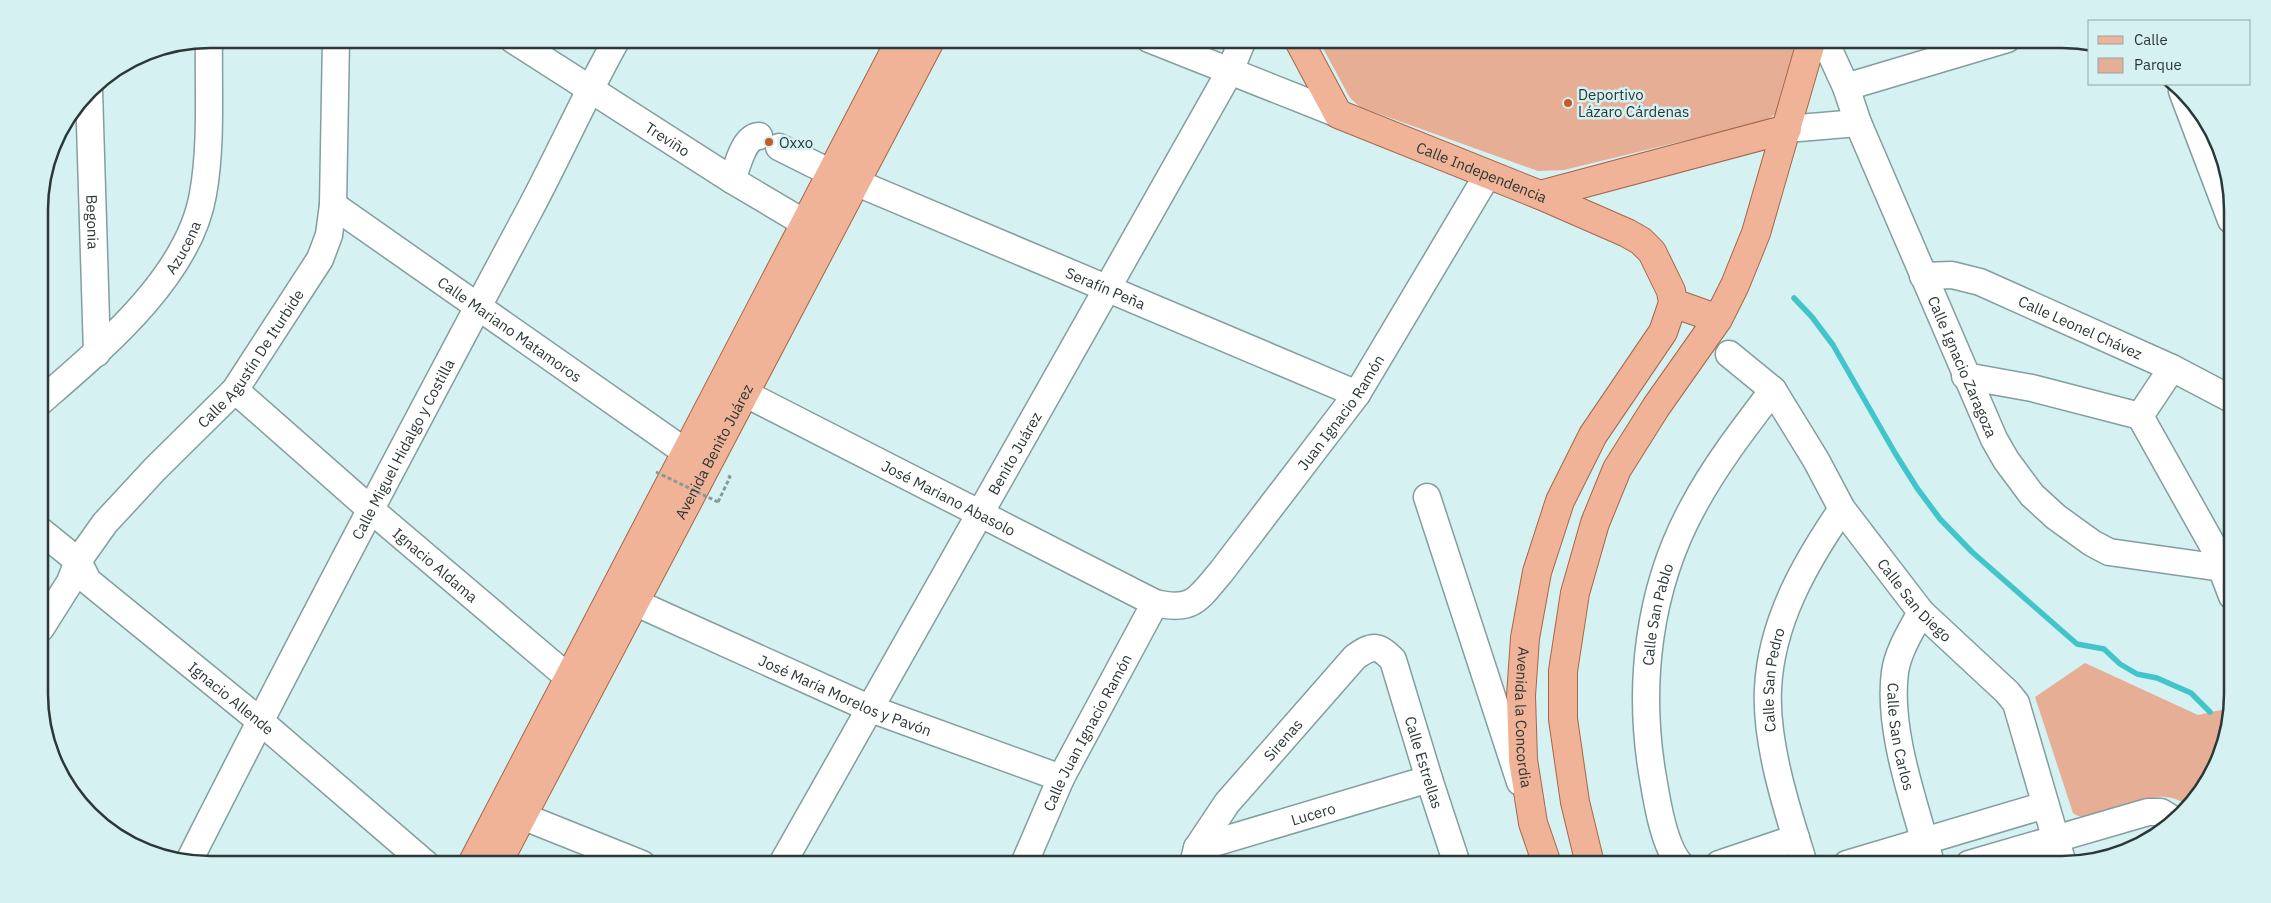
<svg xmlns="http://www.w3.org/2000/svg" width="2271" height="903" viewBox="0 0 2271 903" font-family="'IBM Plex Sans',sans-serif">
	<style>
		.green { fill: #e7ae96 }
		.lines { fill: none; stroke-linecap: round; stroke-linejoin: round }
		.stream { stroke: #41c5ca; stroke-width: 5.5 }
		.minor-casing { stroke: #849e9f; stroke-width: 29 }
		.major-casing { stroke: #a66648; stroke-width: 30 }
		.path { stroke: #869a9b; stroke-width: 3; stroke-dasharray: 4 2.5; stroke-linecap: butt }
		.minor { stroke: #fff; stroke-width: 26 }
		.major { stroke: #f1b397; stroke-width: 28 }
		.path-bridge { stroke: #869a9b; stroke-width: 3; stroke-dasharray: 4 2.5; stroke-linecap: butt }
		.poi-dot { fill: #c25d2b; stroke: #d5f1f2; stroke-width: 2 }
		.labels { text-anchor: middle; dominant-baseline: central; stroke-width: 5; stroke-linejoin: round; paint-order: stroke }
		.poi-label { font-size: 15px; fill: #2c3737; stroke: #d5f1f2; text-anchor: start }
		.street-label { font-size: 15px; fill: #2c3737; stroke: #d5f1f2 }
		.rim { fill: none; stroke: #2c3737; stroke-width: 2.5 }
	</style>
	<rect width="100%" height="100%" fill="#d5f1f2"/>
	<!-- green -->
	<path class="green" d="M 1318,39 L 1798,39 L 1777,113 L 1765,121 L 1564,170 L 1538,171 L 1360,107 L 1350,98 Z
		M 2085,663 L 2198,715 L 2230,708 L 2223,749 L 2197,797 L 2189,806 C 2180,800 2170,796 2159,797 C 2135,799 2095,829 2073,813 L 2035,697 Z"/>
	<g class="lines">
		<!-- stream -->
		<path class="stream" d="M 1794,298 L 1812,317 L 1833,345 L 1895,453 L 1917,488 L 1940,519 L 1972,552 L 2077,644 L 2104,649 L 2120,664 L 2137,674 L 2157,678 L 2191,693 L 2210,712"/>
		<!-- minor casing -->
		<g class="minor-casing">
			<g id="minor">
				<path id="s1" d="M 512,39 L 732,180 L 823,234"/>
				<path d="M 1149,39 L 1338,114"/>
				<path id="s2" d="M 1824,39 L 1846,87 L 1858,123 L 1994,439 L 2006,460 L 2032,495 L 2056,517 L 2092,543 L 2109,552 L 2222,568"/>
				<path d="M 1846,87 L 2007,39"/>
				<path id="s3" d="M 89,91 L 97,353"/>
				<path d="M 2182,91 L 2231,220"/>
				<path d="M 1787,129 L 1858,123"/>
				<path d="M 779,147 L 831,173"/>
				<path d="M 732,180 C 737,168 743,137 759,136"/>
				<path id="s4" d="M 855,182 L 1357,394"/>
				<path id="s5" d="M 333,205 L 687,453"/>
				<path id="s6" d="M 1923,276 L 1952,275 L 1980,282 L 2172,368 L 2231,399"/>
				<path id="s7" d="M 1729,354 L 1773,390 L 1816,460 L 1842,509 L 1921,612 L 2007,692 L 2016,703 L 2063,864"/>
				<path d="M 1965,376 L 2032,388 L 2140,416 L 2172,368"/>
				<path id="s8" d="M 235,390 L 370,509 L 569,678"/>
				<path id="s9" d="M 744,393 L 1155,603 C 1193,612 1198,599 1221,572 L 1357,394 L 1488,174"/>
				<path id="s10" d="M 40,402 C 101,349 189,277 203,194 C 212,144 208,90 209,39"/>
				<path d="M 2140,416 L 2213,546 L 2232,596"/>
				<path d="M 1427,497 L 1520,782"/>
				<path id="s11" d="M 41,531 L 78,561 L 88,581 L 260,721 L 426,864"/>
				<path id="s12" d="M 634,602 L 871,709 L 1061,778"/>
				<path id="s13" d="M 1921,612 C 1911,631 1898,651 1895,672 C 1887,732 1916,807 1931,864"/>
				<path id="s14" d="M 41,628 L 70,582 L 78,561 L 105,523 L 155,469 L 235,390 L 320,259 L 329,235 L 333,205 L 336,39"/>
				<path d="M 522,816 L 642,864"/>
				<path id="s15" d="M 1197,848 L 1429,779"/>
				<path id="s16" d="M 189,861 C 299,643 413,428 528,213 C 559,155 585,96 617,39"/>
				<path id="s17" d="M 782,864 L 1230,71 L 1243,39"/>
				<path id="s18" d="M 1024,864 L 1061,778 L 1155,603"/>
				<path id="s19" d="M 1193,864 L 1197,848 L 1227,803 L 1355,657 C 1372,645 1378,644 1393,660 L 1429,779 L 1457,864"/>
				<path id="s20" d="M 1680,864 C 1664,846 1657,802 1653,778 C 1637,686 1648,588 1694,505 C 1716,464 1745,427 1773,390"/>
				<path d="M 1719,864 L 1796,838"/>
				<path id="s21" d="M 1804,864 C 1788,813 1765,743 1768,689 C 1771,622 1805,563 1842,509"/>
				<path d="M 1847,864 L 2045,805"/>
				<path d="M 1969,864 L 2148,812 L 2161,812 L 2174,820"/>
			</g>
		</g>
		<!-- major casing -->
		<g class="major-casing">
			<g id="major">
				<path id="s22" d="M 1298,39 L 1338,114 L 1540,195 L 1627,233 L 1641,241 L 1652,252 L 1671,291 L 1673,303 L 1663,332 L 1593,435 L 1560,501 L 1537,572 L 1525,638 L 1521,696 L 1523,760 L 1533,823 L 1547,864"/>
				<path d="M 1540,195 L 1787,129"/>
				<path d="M 1673,303 L 1718,319"/>
				<path d="M 472,864 L 901,39"/>
				<path id="s23" d="M 497,864 C 642,589 785,313 931,39"/>
				<path d="M 1590,864 L 1575,802 L 1563,719 L 1563,671 L 1575,593 L 1595,523 L 1617,469 L 1656,407 L 1718,319 L 1735,285 L 1756,233 L 1812,39"/>
			</g>
		</g>
		<!-- path -->
		<path class="path" d="M 718,502 L 730,477 L 727,475"/>
		<!-- minor -->
		<use href="#minor" class="minor"/>
		<!-- major -->
		<use href="#major" class="major"/>
		<!-- path-bridge -->
		<path class="path-bridge" d="M 656,472 L 718,502"/>
	</g>
	<!-- markers -->
	<g class="poi-dot">
		<circle cx="1568" cy="103" r="5"/>
		<circle cx="769" cy="142" r="5"/>
	</g>
	<g class="labels">
		<!-- poi labels -->
		<g class="poi-label">
			<text x="1578" y="94">Deportivo<tspan x="1578" dy="17">Lázaro Cárdenas</tspan></text>
			<text x="779" y="142">Oxxo</text>
		</g>
		<!-- street labels -->
		<g class="street-label">
			<text stroke="none"><textPath href="#s1" startOffset="185">Treviño</textPath></text>
			<text stroke="none"><textPath href="#s22" startOffset="240">Calle Independencia</textPath></text>
			<text stroke="none"><textPath href="#s3" startOffset="131">Begonia</textPath></text>
			<text stroke="none"><textPath href="#s10" startOffset="212">Azucena</textPath></text>
			<text stroke="none"><textPath href="#s4" startOffset="272">Serafín Peña</textPath></text>
			<text stroke="none"><textPath href="#s6" startOffset="168">Calle Leonel Chávez</textPath></text>
			<text stroke="none"><textPath href="#s5" startOffset="216">Calle Mariano Matamoros</textPath></text>
			<text stroke="none"><textPath href="#s14" startOffset="344">Calle Agustín De Iturbide</textPath></text>
			<text stroke="none"><textPath href="#s2" startOffset="356">Calle Ignacio Zaragoza</textPath></text>
			<text stroke="none"><textPath href="#s9" startOffset="741">Juan Ignacio Ramón</textPath></text>
			<text stroke="none"><textPath href="#s16" startOffset="464">Calle Miguel Hidalgo y Costilla</textPath></text>
			<text stroke="none"><textPath href="#s23" startOffset="466">Avenida Benito Juárez</textPath></text>
			<text stroke="none"><textPath href="#s17" startOffset="472">Benito Juárez</textPath></text>
			<text stroke="none"><textPath href="#s9" startOffset="230">José Mariano Abasolo</textPath></text>
			<text stroke="none"><textPath href="#s8" startOffset="266">Ignacio Aldama</textPath></text>
			<text stroke="none"><textPath href="#s7" startOffset="311">Calle San Diego</textPath></text>
			<text stroke="none"><textPath href="#s20" startOffset="256">Calle San Pablo</textPath></text>
			<text stroke="none"><textPath href="#s21" startOffset="189">Calle San Pedro</textPath></text>
			<text stroke="none"><textPath href="#s12" startOffset="231">José María Morelos y Pavón</textPath></text>
			<text stroke="none"><textPath href="#s11" startOffset="255">Ignacio Allende</textPath></text>
			<text stroke="none"><textPath href="#s22" startOffset="935">Avenida la Concordia</textPath></text>
			<text stroke="none"><textPath href="#s18" startOffset="146">Calle Juan Ignacio Ramón</textPath></text>
			<text stroke="none"><textPath href="#s13" startOffset="131">Calle San Carlos</textPath></text>
			<text stroke="none"><textPath href="#s19" startOffset="155">Sirenas</textPath></text>
			<text stroke="none"><textPath href="#s19" startOffset="416">Calle Estrellas</textPath></text>
			<text stroke="none"><textPath href="#s15" startOffset="121">Lucero</textPath></text>
		</g>
	</g>
	<!-- crop -->
	<path d="M0 0H2271V903H0ZM210 48H2062A162 162 0 0 1 2224 210V694A162 162 0 0 1 2062 856H210A162 162 0 0 1 48 694V210A162 162 0 0 1 210 48Z" fill="#d5f1f2" fill-rule="evenodd"/>
	<path class="rim" d="M210 48H2062A162 162 0 0 1 2224 210V694A162 162 0 0 1 2062 856H210A162 162 0 0 1 48 694V210A162 162 0 0 1 210 48Z"/>
	<!-- legend -->
	<rect x="2088" y="20" width="162" height="65" fill="#d5f1f2" stroke="#91a7a7"/>
	<rect x="2098" y="36" width="25" height="8" fill="#f1b397" stroke="#91a7a7"/>
	<text x="2134" y="45" font-size="15" fill="#2c3737">Calle</text>
	<rect x="2098" y="58" width="25" height="15" fill="#e7ae96" stroke="#91a7a7"/>
	<text x="2134" y="70" font-size="15" fill="#2c3737">Parque</text>
</svg>
